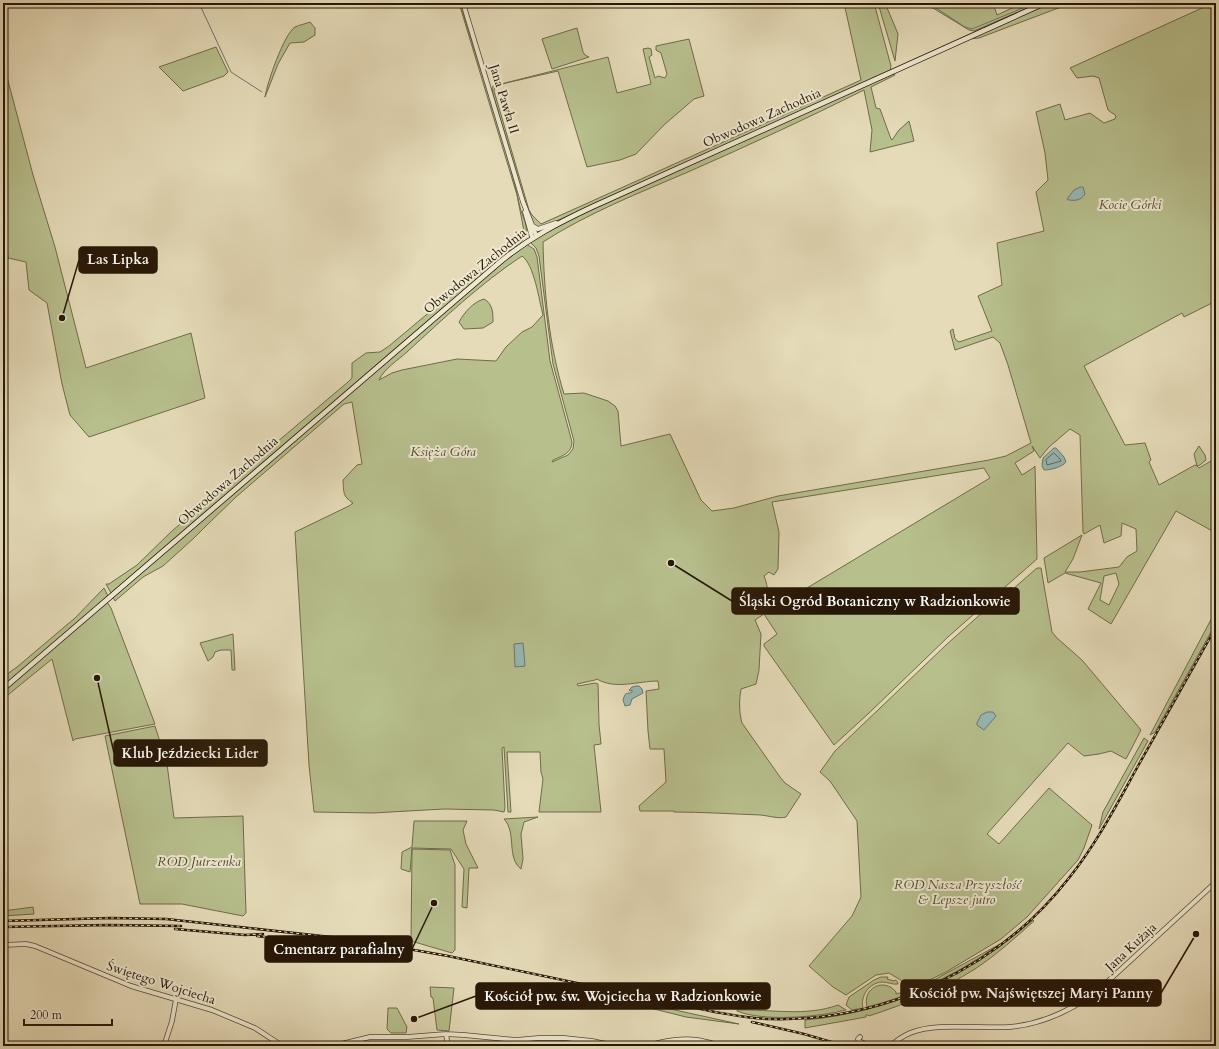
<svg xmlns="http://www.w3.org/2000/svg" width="1219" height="1049" viewBox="0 0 1219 1049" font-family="Cardo,serif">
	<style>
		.green { fill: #b7bf8d; stroke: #6f6b4a; fill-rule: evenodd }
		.water { fill: #97b9b6; stroke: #6a7870 }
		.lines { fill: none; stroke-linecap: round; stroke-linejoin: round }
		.shore { stroke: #5f685e; stroke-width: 1 }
		.stream { stroke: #6a7870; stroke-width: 1 }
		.tertiary-casing { stroke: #564832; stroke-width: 5.5 }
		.secondary-casing { stroke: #271706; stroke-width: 6 }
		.tertiary { stroke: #eee8d1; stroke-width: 4 }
		.secondary { stroke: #eee8d1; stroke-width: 4.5 }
		.rail-casing { stroke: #271706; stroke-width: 2.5 }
		.rail { stroke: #eee8d1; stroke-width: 1; stroke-dasharray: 3; stroke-linecap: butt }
		.labels { text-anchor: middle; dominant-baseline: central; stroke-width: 4; stroke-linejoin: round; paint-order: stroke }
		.street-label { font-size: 13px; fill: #271706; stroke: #eee8d1 }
		.park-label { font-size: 13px; font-style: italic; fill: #52492e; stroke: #eee8d1 }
		.leader { fill: none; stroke: #271706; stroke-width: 1.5 }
		.callout-dot { fill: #271706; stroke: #eee8d1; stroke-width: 1.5 }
		.callout { fill: #271706; stroke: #271706; stroke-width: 1.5 }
		.callout-label { font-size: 14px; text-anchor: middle; font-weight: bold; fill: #fff }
	</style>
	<rect width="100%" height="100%" fill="#e5dbb8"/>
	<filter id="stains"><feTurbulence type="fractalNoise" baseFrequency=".005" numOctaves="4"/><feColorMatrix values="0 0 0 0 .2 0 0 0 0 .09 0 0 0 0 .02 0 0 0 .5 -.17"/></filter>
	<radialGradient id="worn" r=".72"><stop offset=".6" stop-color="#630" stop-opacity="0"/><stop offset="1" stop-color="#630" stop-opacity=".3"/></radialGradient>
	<!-- green -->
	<path class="green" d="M 459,3 L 460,3 C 480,71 505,138 520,207 C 522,216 528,225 526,234 L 524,231 L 517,195 Z
		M 844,3 L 874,3 L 891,66 L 890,71 L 550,224 L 539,228 L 534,225 L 524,198 L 493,94 L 492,88 L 493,86 L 608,57 L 617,93 L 651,84 L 643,49 L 648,48 L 651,49 L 652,55 L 649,57 L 655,78 L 658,76 L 665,78 L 667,74 L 661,53 L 656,50 L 656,46 L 689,39 L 704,96 L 694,99 L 664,125 L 636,154 L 620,160 L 587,167 L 558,71 L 506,83 L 495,87 L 494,91 L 529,210 L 532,215 L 541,224 L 861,80 Z
		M 878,3 L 883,3 L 888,10 L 898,34 L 895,61 Z
		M 898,3 L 993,3 L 997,15 L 1023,3 L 1039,3 L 974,31 L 969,30 L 933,8 Z
		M 1051,3 L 1068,3 L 1069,4 L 979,38 L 969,39 Z
		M 1213,3 L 1216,3 L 1216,301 L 1184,317 L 1182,313 L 1084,366 L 1125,445 L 1145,443 L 1151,460 L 1149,462 L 1159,485 L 1195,465 L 1197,466 L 1194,454 L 1199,446 L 1205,455 L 1206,460 L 1200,465 L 1197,466 L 1199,468 L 1216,458 L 1216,533 L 1176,511 L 1111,624 L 1088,609 L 1101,583 L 1065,573 L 1048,583 L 1044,558 L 1082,535 L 1073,559 L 1065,572 L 1080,572 L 1119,567 L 1127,557 L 1137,551 L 1136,529 L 1122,523 L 1121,536 L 1104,543 L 1100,525 L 1084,534 L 1083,532 L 1080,435 L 1070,429 L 1049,447 L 1040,458 L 1032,446 L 1034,451 L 1015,463 L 1022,475 L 1033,468 L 1035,466 L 1037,559 L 949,636 L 869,713 L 834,745 L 764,646 L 764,644 L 777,634 L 764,614 L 755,620 L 761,634 L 759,670 L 756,684 L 741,689 C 739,700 739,712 742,723 L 780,777 L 785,783 L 801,794 L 786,817 C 779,819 769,816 761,815 C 732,814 703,812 674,812 L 674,811 L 640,811 L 639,806 L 666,782 L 664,749 L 650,749 L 648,731 L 646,691 L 659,689 L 658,681 C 638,681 615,690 597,679 L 595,680 L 577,684 L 578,686 L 595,683 L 598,684 L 599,724 L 601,744 L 594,745 L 601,812 L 539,812 L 543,779 L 541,772 L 540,752 L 507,752 L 511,812 L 508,812 L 504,747 L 502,748 L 505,808 L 504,812 L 494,810 L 444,809 L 373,813 L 314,812 L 309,765 L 295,532 L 349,506 L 353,503 C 342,496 344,492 343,480 L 357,465 L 362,464 L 352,402 L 344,404 L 236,497 L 208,524 L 194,538 L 163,566 L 143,577 L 115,601 L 113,597 L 499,266 L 526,244 L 534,249 L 537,257 L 550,361 L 572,442 C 572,453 562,456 553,460 L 552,462 L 568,455 L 573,449 L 574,441 L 553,364 L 539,256 L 536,248 L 530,242 L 571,219 L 893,74 L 895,75 L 871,87 L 876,108 L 880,109 L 891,139 L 892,140 L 899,130 L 909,121 L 914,141 L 870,152 L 872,130 L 864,90 C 806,119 747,146 688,172 C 639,193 588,213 543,242 C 544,292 549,345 564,394 L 584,393 L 608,401 L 615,406 L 618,411 L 621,446 L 670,434 L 701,500 L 712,511 L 734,508 L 778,496 L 989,460 L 1006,456 L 1031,443 L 1008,365 L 1000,343 L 993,337 L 955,350 L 950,331 L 953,329 L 955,339 L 959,342 L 992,331 L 978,296 L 1002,285 L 997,243 L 1044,231 L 1036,192 L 1048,180 L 1045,153 L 1036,112 L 1060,104 L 1065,120 L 1090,113 L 1104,123 L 1115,119 L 1116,116 L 1114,114 L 1112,113 L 1108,110 L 1099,78 L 1093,76 L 1077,78 L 1070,68 ZM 522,256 C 534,264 539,300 543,315 L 532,327 L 522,332 L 506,347 L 496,361 L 457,359 L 402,370 L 392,373 L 379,380 C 384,369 398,360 407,352 C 443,319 481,283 522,256 ZM 984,468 L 990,478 L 772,609 C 767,599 769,587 764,576 L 769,572 L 774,575 L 778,569 L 779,532 L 772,502 ZM 1116,573 L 1119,584 L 1109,605 L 1100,600 L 1104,576 Z
		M 310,22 L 315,28 L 315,35 L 304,42 L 290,43 L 278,64 L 265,97 C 267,83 284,34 295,27 C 299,25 305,24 310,22 Z
		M 577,28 L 583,52 L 585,55 L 589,57 L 552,69 L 542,39 Z
		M 216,47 L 228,72 L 224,76 L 183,91 L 159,67 Z
		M 3,62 L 33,175 L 55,247 L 86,368 L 191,333 L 205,398 L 89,437 L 70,415 L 62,384 L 47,303 L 29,290 L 26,262 L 8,258 L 7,247 L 3,248 Z
		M 518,238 L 522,239 L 523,240 L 499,260 L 398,346 L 111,593 L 106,584 L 109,584 L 137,565 L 173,530 L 348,382 L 352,378 L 352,363 L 366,353 L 380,352 L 389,346 Z
		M 484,299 C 493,304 493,313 493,322 L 483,328 L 464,329 L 459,322 C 464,313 473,302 484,299 Z
		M 1037,568 L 1041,568 L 1052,632 L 1057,638 L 1082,660 L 1141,730 L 1126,759 L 1111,751 L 1099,754 L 1084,756 L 1068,743 L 987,834 L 999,844 L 1049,788 L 1092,825 L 1084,848 L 1078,860 L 1027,917 L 1001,939 L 946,972 L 917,986 L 907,984 L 889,973 L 876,975 L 846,995 L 833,987 L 809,966 L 852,916 L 861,897 L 857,821 L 830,781 L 820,772 L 835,751 L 946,645 L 1011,587 L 1013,589 Z
		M 104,588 L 108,596 L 3,686 L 3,677 L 17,667 L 75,618 Z
		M 107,602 L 111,608 L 155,724 L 75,739 L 73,741 L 52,659 L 3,699 L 3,692 Z
		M 1216,610 L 1216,623 L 1155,732 L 1150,735 Z
		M 233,634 L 235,670 L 232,670 L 231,650 L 221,650 L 215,652 L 213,657 L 208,661 L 200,643 Z
		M 155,726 L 167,764 L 174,818 L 243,816 L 246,913 L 243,916 L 182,904 L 140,904 L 105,736 Z
		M 1144,738 L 1148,741 L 1099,829 L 1103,812 Z
		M 538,817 L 524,822 L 521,834 L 523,859 L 521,869 C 506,857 517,833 504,819 Z
		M 414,821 L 467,821 L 463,830 L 466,844 L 478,868 L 469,868 L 467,908 L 462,907 L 464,869 L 451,849 L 412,848 L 410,872 L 401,869 L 402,852 L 412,847 Z
		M 412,849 L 450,850 L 455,865 L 455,950 L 452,953 L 411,941 Z
		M 33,907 L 34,914 L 3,916 L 3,911 Z
		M 1033,920 L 1034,921 C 1015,938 996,955 975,969 C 942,990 905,1004 869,1016 L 868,1015 L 866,1015 L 866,1017 L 805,1028 L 805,1020 C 893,1012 967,977 1033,920 Z
		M 1000,944 C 959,973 915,995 867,1007 C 862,988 884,977 896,992 L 896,994 L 912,990 L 913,987 L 923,986 Z
		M 881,977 L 888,977 L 887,979 L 894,981 L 895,980 L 897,981 L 898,984 C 893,985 888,982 882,982 C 869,983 860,996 863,1008 L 852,1010 L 846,1005 L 849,997 L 874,980 Z
		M 430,987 L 454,988 L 449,1031 L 437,1030 L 433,998 L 431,997 Z
		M 643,1003 L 739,1024 L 686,1017 L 642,1006 Z
		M 838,1005 L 846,1010 C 819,1017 763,1022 737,1011 L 737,1010 C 771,1009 805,1017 838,1005 Z
		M 388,1008 L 397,1008 L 407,1027 L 406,1033 L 391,1033 L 387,1029 Z"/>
	<!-- water -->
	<path class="water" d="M 1080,187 L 1083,187 L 1085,194 C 1081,200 1076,201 1069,200 L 1067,199 L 1074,190 Z
		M 1054,448 L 1056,448 L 1064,457 L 1066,462 C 1062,467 1051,470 1044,470 L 1042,466 L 1043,458 Z
		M 523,643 L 525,666 L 515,667 L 514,644 Z
		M 636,686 L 639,686 L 642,689 L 643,693 L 632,699 L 630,705 L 625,706 L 623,700 C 626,690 627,695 632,692 L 632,690 L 630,691 L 629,690 L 632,687 Z
		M 987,712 L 993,712 L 996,716 L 984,730 L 977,725 L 977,723 L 981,715 Z"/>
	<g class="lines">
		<!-- shore -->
		<path class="shore" d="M 1054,453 L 1060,459 L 1061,461 L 1047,465 L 1046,460 Z"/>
		<!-- stream -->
		<path class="stream" d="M 199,3 L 231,72 L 262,92
			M 909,3 L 933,6 L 965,27 L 972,29 L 1035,3"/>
		<!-- tertiary casing -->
		<g class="tertiary-casing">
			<path id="tertiary" d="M 463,3 L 523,202 L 536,235
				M 525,212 L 532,237
				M 533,226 L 538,229 L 556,223
				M 3,945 L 26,944 L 35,946 L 131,986 L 212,1010 L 255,1028 L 278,1043 L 286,1046
				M 446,1034 L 448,1046
				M 860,1037 L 858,1039 L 859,1041 L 870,1046
				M 164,1046 L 172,1021 L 176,999
				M 333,1046 L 370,1037 L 407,1037 L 446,1034 L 464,1035 L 516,1040 L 539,1038 L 564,1038 L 592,1041 L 616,1046
				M 647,1046 C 663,1041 681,1038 697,1040 C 705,1041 714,1044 722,1046
				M 890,1046 C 896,1041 903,1036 910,1033 C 935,1022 982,1029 1010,1027 C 1044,1024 1080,1007 1105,984 L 1216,882"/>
		</g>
		<!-- secondary casing -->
		<g class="secondary-casing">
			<path id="secondary" d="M 3,689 L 500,262 C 529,238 558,223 592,207 L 1045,3"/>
		</g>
		<!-- tertiary -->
		<use href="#tertiary" class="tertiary"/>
		<!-- secondary -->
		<use href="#secondary" class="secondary"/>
		<!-- rail casing -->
		<g class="rail-casing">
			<path id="rail" d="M 3,921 L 111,918 L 166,919 L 358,940 L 448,956 L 715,1012 C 734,1015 752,1019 770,1019 C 885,1022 999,968 1069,878 C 1097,843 1117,804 1138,766 C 1164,719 1190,673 1216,627
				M 3,927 L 108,925 L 181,926
				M 175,929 L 245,935 L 263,934
				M 257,936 L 328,945
				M 752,1022 L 804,1034 L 845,1046"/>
		</g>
		<!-- rail -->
		<use href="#rail" class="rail"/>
	</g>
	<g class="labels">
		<!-- street labels -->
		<g class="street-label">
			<text transform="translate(504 99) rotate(73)">Jana Pawła II</text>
			<text transform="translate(762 118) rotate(-24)">Obwodowa Zachodnia</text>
			<text transform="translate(475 271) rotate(-39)">Obwodowa Zachodnia</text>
			<text transform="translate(228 481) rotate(-41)">Obwodowa Zachodnia</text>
			<text transform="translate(1131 947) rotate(-43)">Jana Kużaja</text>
			<text transform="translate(161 983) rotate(18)">Świętego Wojciecha</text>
		</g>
		<!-- park labels -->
		<g class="park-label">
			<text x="1130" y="205">Kocie Górki</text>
			<text x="443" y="452">Księża Góra</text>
			<text x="199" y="862">ROD Jutrzenka</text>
			<text x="957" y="885">ROD Nasza Przyszłość<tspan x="957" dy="15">&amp; Lepsze jutro</tspan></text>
		</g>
	</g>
	<!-- callouts -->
	<path class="leader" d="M62 318L79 260M671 563L732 601M97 678L114 753M434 903L412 949M1196 934L1161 993M414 1019L476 996"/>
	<g class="callout-dot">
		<circle cx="62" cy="318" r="4"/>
		<circle cx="671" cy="563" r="4"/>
		<circle cx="97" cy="678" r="4"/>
		<circle cx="434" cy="903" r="4"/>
		<circle cx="1196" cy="934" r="4"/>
		<circle cx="414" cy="1019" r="4"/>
	</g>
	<g class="callout">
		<rect x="79" y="247" width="78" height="26" rx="4"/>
		<rect x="732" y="588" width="287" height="26" rx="4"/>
		<rect x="114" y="740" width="153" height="26" rx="4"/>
		<rect x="265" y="936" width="147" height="26" rx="4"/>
		<rect x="901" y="980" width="260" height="26" rx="4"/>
		<rect x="476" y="983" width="294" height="26" rx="4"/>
	</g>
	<g class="callout-label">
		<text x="118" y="264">Las Lipka</text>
		<text x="875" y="606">Śląski Ogród Botaniczny w Radzionkowie</text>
		<text x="190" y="758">Klub Jeździecki Lider</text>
		<text x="339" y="954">Cmentarz parafialny</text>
		<text x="1031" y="998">Kościół pw. Najświętszej Maryi Panny</text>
		<text x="623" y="1001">Kościół pw. św. Wojciecha w Radzionkowie</text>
	</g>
	<!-- margin -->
	<rect width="1219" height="1049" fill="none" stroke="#e5dbb8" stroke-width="16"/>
	<rect x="4" y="4" width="1211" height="1041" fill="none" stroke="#271706" stroke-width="2"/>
	<rect x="8" y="8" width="1203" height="1033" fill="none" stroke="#271706"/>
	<!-- scale -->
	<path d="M24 1019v6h88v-6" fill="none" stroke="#271706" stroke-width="2"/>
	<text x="30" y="1019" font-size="12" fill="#271706" stroke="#eee8d1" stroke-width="3" paint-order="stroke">200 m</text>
	<rect width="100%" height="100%" filter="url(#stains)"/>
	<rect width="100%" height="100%" fill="url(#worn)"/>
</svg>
